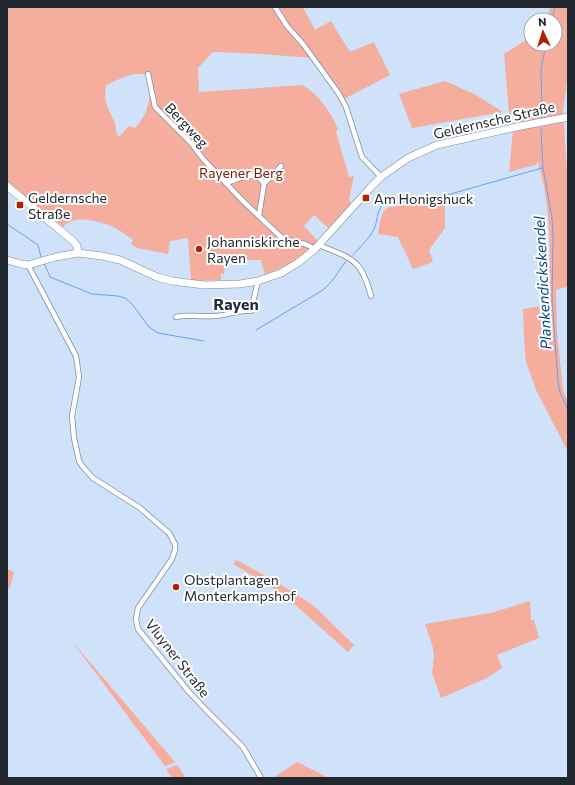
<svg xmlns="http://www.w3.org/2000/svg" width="575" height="785" viewBox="0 0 575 785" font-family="Commissioner,sans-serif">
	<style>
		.green { fill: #f5ad9d; fill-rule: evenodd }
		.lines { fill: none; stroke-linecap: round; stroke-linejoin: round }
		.stream { stroke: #64a3ef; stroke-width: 1 }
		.minor-casing { stroke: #7c8da2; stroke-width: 6 }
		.secondary-casing { stroke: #7c8da2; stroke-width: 8 }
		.minor { stroke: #fff; stroke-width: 4.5 }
		.secondary { stroke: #fff; stroke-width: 7 }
		.poi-dot { fill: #ae2200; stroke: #fff; stroke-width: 1.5 }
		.labels { text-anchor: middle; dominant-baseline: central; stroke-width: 4; stroke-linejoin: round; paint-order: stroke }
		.street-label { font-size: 14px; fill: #212830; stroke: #fff }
		.park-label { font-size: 14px; fill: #771d09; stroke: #fff }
		.poi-label { font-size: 14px; fill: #212830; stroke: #fff; text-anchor: start }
		.water-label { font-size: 15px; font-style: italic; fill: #02498c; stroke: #fff }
		.quarter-label { font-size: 16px; font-weight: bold; fill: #202e40; stroke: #fff }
	</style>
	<rect width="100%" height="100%" fill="#cfe2f9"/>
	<!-- green -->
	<path class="green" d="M 7,7 L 303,7 L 315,30 L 331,21 L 350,52 L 374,42 L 390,75 L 344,99 L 337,95 L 338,94 L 313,58 L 261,54 L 213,52 L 198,68 L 199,92 L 302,85 C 319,94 330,111 338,129 L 336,132 L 349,177 L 354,176 L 349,200 L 352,204 L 329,229 L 314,215 L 304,226 L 318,241 L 294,262 L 265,275 L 261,260 L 240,260 L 229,258 L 226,261 L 224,274 L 221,274 L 221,280 L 191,281 L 188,238 L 170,241 L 168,254 L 137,248 L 131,244 L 133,240 C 126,235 119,229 111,226 C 98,221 74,214 63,227 L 50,216 L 40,210 L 7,183 ZM 135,74 L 148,74 C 152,95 150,112 135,128 L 129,126 L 120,136 L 117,135 L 115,123 L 107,106 L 105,98 L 106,85 C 116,81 124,76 135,74 Z
		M 550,7 L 568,7 L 568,74 L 563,112 L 568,184 L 568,286 L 556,290 L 557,332 L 563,390 L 568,402 L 568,451 L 567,450 L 537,392 L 526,362 L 524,338 L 523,309 L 549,305 C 550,257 552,209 538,162 L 535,165 L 509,172 L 513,131 L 523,123 L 509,113 L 504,54 L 531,37 L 531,44 L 555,44 L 555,20 L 547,20 Z
		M 445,81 L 474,94 L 503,112 L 412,128 L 399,94 Z
		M 445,199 L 445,228 L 429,250 L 433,262 L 413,269 L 398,237 L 378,234 C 380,225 380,211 389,207 L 431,202 Z
		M 236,560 L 277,582 L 314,606 L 354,645 L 348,652 L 283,594 L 233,564 Z
		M 7,569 L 14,572 L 10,588 L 7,589 Z
		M 530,601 L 531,620 L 534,620 L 539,638 L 497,655 L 502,668 L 487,678 L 441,698 L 432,673 L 434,656 L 433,648 L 425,624 L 491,613 Z
		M 71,640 L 175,762 L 165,766 Z
		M 297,762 L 329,778 L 273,778 Z
		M 177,765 L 186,778 L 172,778 L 166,769 Z"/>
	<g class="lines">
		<!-- stream -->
		<path class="stream" d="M 552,20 L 555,7
			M 542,118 L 541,69 L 546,44
			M 541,129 L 543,168 L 552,218 L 553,237 L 552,299 L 558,381 L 560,392 L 568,410
			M 7,224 L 38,245 L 41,257
			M 353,255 C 360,247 369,239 374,229 C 378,222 376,211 383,205 L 447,195 L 542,168
			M 44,263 L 50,277 L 92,294 L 118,296 L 125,298 L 132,304 L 149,327 L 158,333 L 204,341
			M 256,330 L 323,290 L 332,281 L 346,261"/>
		<!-- minor casing -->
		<g class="minor-casing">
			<path id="minor" d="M 275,7 L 287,26 L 303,44 L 339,94 L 346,107 L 362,157 L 381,177
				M 148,74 L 155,107 L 191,143 L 204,160 L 242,200 L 283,239 L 305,244 L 315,249
				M 226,183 C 239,179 256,169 264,184 L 259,216
				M 264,184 L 281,166
				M 319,245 C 352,259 361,258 371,296
				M 28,265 L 76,356 L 79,377 L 72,416 L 74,438 L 79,461 L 83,467 L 93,478 L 140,508 L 169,533 L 175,544 L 175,550 L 172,559 L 138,608 L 136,619 L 138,629 L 189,692 L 210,714 L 243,747 L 261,778
				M 176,317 C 189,314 201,317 214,316 C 226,316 239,309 251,311 L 258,281"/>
		</g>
		<!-- secondary casing -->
		<g class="secondary-casing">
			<path id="secondary" d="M 7,186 L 73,241 L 77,246 L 78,253
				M 7,260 L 21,264 L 28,265 L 56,257 L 78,253 L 102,256 L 120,260 L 157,277 L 172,281 L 204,285 L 240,284 L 258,281 L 281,273 L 299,262 L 315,249 L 371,187 L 381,177 L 408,158 L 437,145 L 521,126 L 568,117"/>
		</g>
		<!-- minor -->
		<use href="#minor" class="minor"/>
		<!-- secondary -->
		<use href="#secondary" class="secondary"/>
	</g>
	<!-- markers -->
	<g class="poi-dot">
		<rect x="362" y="194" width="8" height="8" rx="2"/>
		<rect x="16" y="201" width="8" height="8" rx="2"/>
		<circle cx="199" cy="249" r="4"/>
		<circle cx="176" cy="587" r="4"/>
	</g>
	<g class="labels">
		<!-- street labels -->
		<g class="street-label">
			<text transform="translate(494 120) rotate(-13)">Geldernsche Straße</text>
			<text transform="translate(187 125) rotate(47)">Bergweg</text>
			<text transform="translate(178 658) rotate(52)">Vluyner Straße</text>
		</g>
		<!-- park labels -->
		<g class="park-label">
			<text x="241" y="172">Rayener Berg</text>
		</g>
		<!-- poi labels -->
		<g class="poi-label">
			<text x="28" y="197">Geldernsche<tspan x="28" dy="16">Straße</tspan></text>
			<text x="374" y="198">Am Honigshuck</text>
			<text x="207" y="241">Johanniskirche<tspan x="207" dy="16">Rayen</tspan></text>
			<text x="184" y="579">Obstplantagen<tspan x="184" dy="16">Monterkampshof</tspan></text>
		</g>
		<!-- water labels -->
		<g class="water-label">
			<text transform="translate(542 283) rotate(-93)">Plankendickskendel</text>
		</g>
		<!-- quarter labels -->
		<g class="quarter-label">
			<text x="236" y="303">Rayen</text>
		</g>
	</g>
	<!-- border -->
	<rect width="575" height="785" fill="none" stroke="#212830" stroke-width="16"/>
	<!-- north arrow -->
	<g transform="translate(543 32) rotate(356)"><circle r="19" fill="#ffffff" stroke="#a6a9ac"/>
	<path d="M0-3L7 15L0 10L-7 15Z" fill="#ae2200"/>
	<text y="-6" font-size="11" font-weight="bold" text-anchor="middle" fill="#212830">N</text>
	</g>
</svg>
